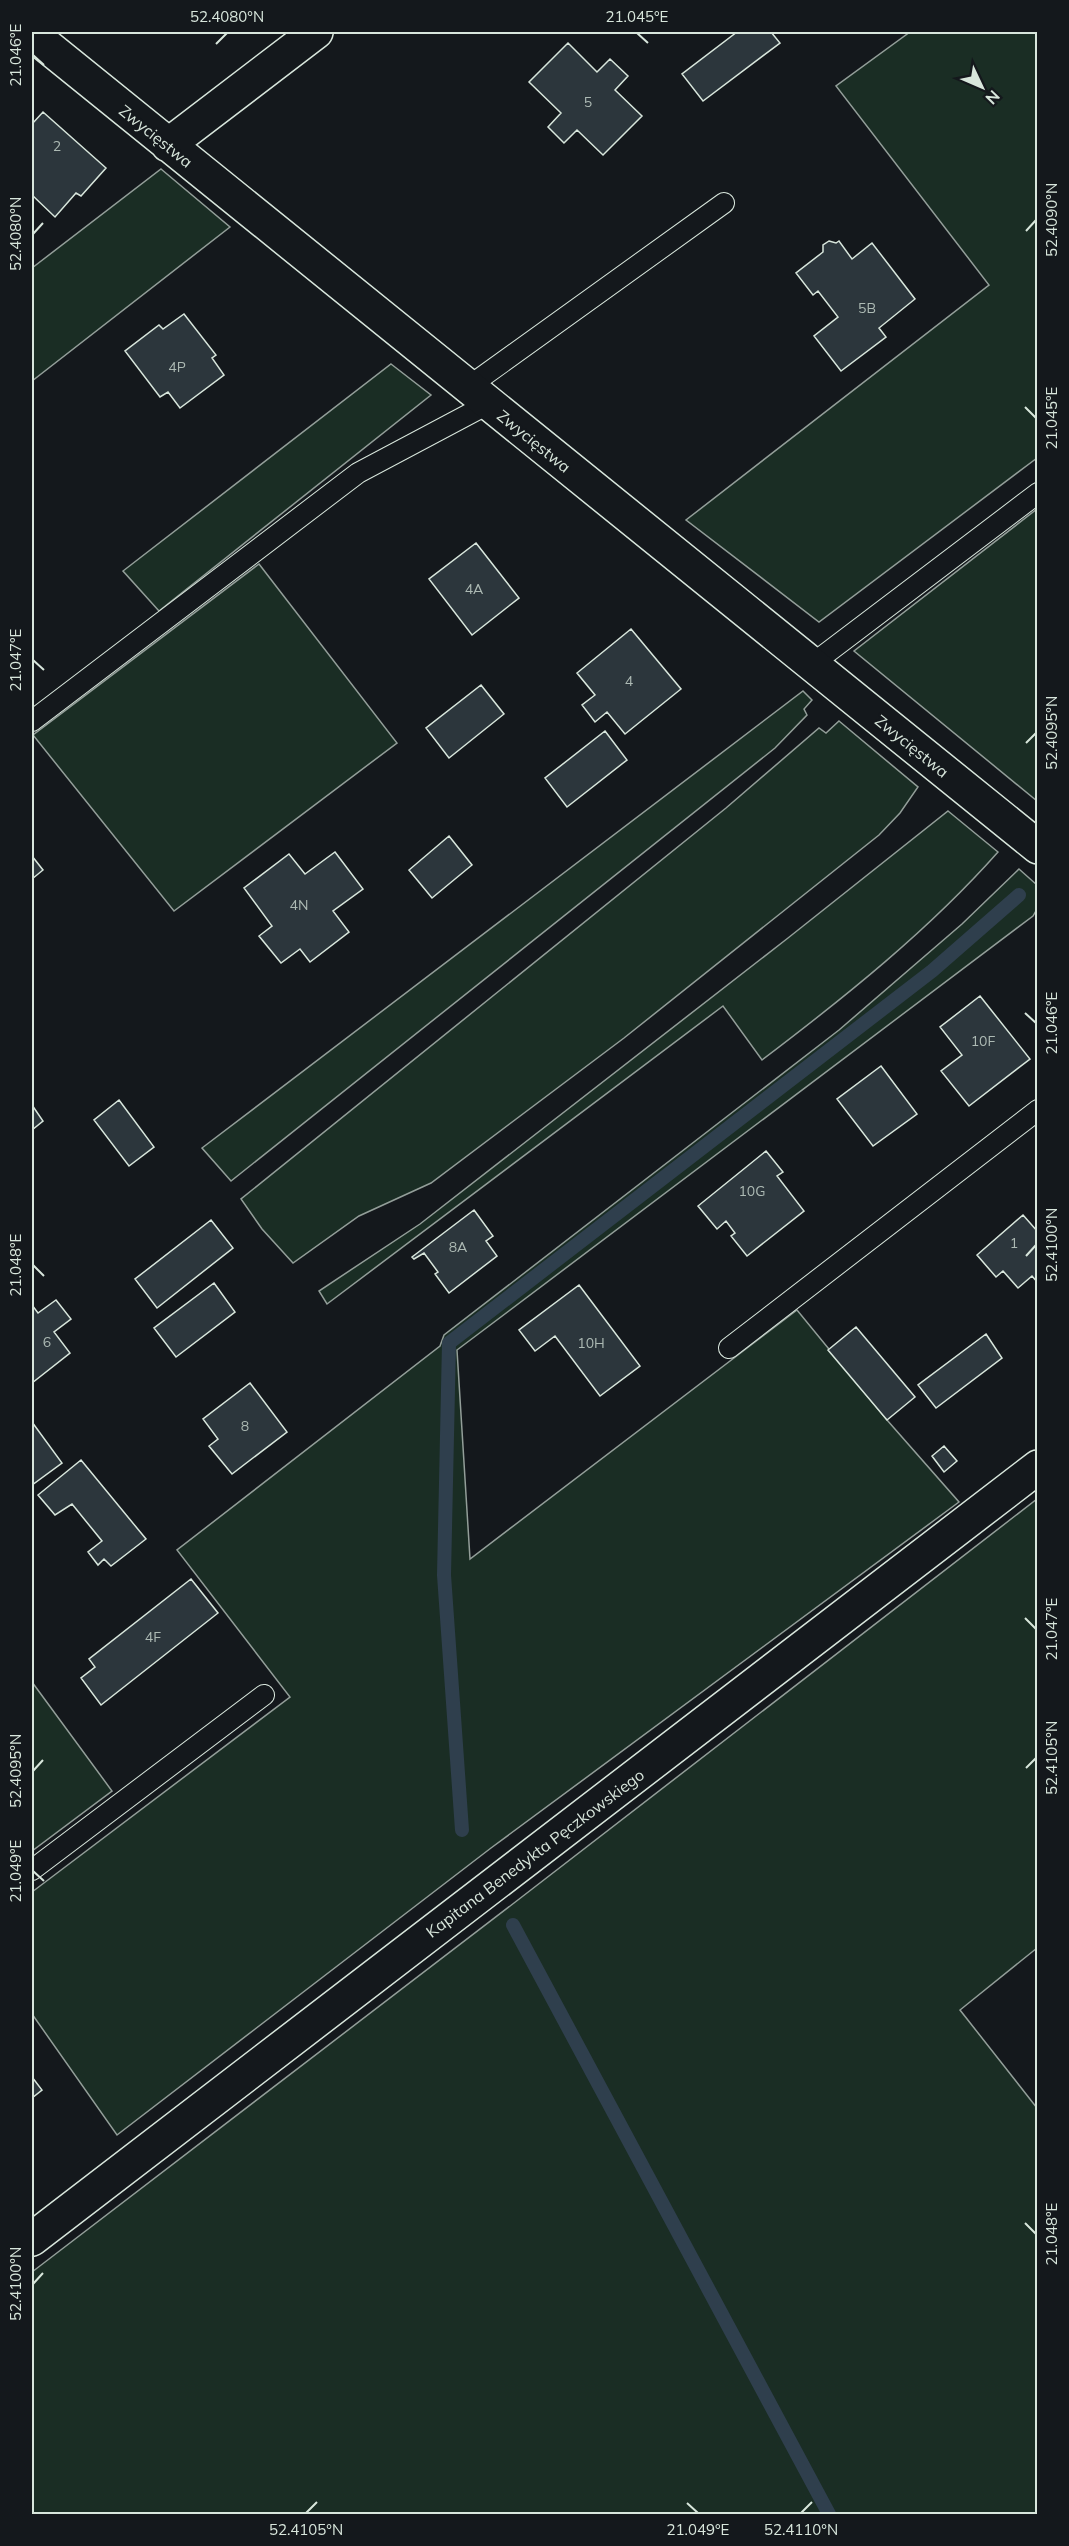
<svg xmlns="http://www.w3.org/2000/svg" width="1069" height="2546" viewBox="0 0 1069 2546" font-family="Mulish,sans-serif">
	<style>
		.green { fill: #1a2d24; stroke: #939e99; stroke-width: 1.5 }
		.lines { fill: none; stroke-linecap: round; stroke-linejoin: round }
		.stream { stroke: #2f3f4d; stroke-width: 14 }
		.building { fill: #2c363c; stroke: #d8e6dc; stroke-width: 1.5 }
		.lane-casing { stroke: #d8e6dc; stroke-width: 22 }
		.street-casing { stroke: #d8e6dc; stroke-width: 36 }
		.lane { stroke: #14181c; stroke-width: 20 }
		.street { stroke: #14181c; stroke-width: 33 }
		.ticks { fill: none; stroke: #d8e6dc; stroke-width: 2 }
		.labels { text-anchor: middle; dominant-baseline: central; stroke-width: 4.5; stroke-linejoin: round; paint-order: stroke }
		.number-label { font-size: 14px; fill: #adbab4 }
		.street-label { font-size: 16px; fill: #d8e6dc; stroke: #14181c }
		.neatline { fill: none; stroke: #d8e6dc; stroke-width: 2 }
		.ticks-label { font-size: 15px; text-anchor: middle; fill: #d8e6dc }
	</style>
	<rect width="100%" height="100%" fill="#14181c"/>
	<!-- green -->
	<path class="green" d="M 910,32 L 1037,32 L 1037,458 L 819,622 L 686,520 L 989,285 L 836,86 Z
		M 161,169 L 230,227 L 32,381 L 32,268 Z
		M 391,364 L 431,395 L 159,611 L 123,571 Z
		M 1037,509 L 1037,801 L 854,651 Z
		M 259,564 L 397,743 L 174,911 L 33,735 Z
		M 803,691 L 812,700 L 804,709 L 807,715 L 775,748 L 231,1181 L 202,1148 Z
		M 839,721 L 918,787 L 900,813 L 879,835 L 624,1038 L 431,1183 L 359,1216 L 293,1263 L 262,1229 L 241,1199 L 726,808 L 819,728 L 826,733 Z
		M 948,811 L 998,852 C 929,930 845,997 762,1060 L 723,1006 L 327,1304 L 319,1291 L 420,1224 L 788,938 Z
		M 1019,869 L 1037,885 L 1037,909 L 1033,916 L 457,1350 L 470,1559 L 797,1310 L 887,1420 L 959,1502 L 491,1848 L 117,2135 L 32,2014 L 32,1892 L 290,1697 L 177,1550 L 440,1346 L 444,1335 L 839,1030 L 962,924 Z
		M 1037,1499 L 1037,1948 L 960,2010 L 1037,2108 L 1037,2514 L 32,2514 L 32,2272 L 514,1903 Z
		M 32,1682 L 112,1791 L 32,1851 Z"/>
	<g class="lines">
		<!-- stream -->
		<path class="stream" d="M 462,1830 L 444,1575 L 449,1343 L 932,971 L 1019,895
			M 513,1925 L 829,2514"/>
	</g>
	<!-- building -->
	<path class="building" d="M 737,32 L 771,32 L 780,43 L 703,101 L 682,74 Z
		M 568,43 L 597,72 L 610,59 L 628,76 L 615,90 L 642,116 L 603,155 L 577,130 L 564,143 L 548,127 L 561,113 L 529,82 Z
		M 43,112 L 106,168 L 81,196 L 76,193 L 55,217 L 32,195 L 32,124 Z
		M 829,241 L 836,243 L 839,241 L 852,259 L 872,243 L 915,299 L 879,328 L 886,337 L 841,371 L 814,336 L 838,317 L 818,291 L 813,295 L 796,273 L 823,252 L 823,245 Z
		M 184,314 L 216,355 L 212,358 L 224,375 L 180,408 L 168,392 L 160,397 L 125,351 L 159,325 L 163,329 Z
		M 476,543 L 519,598 L 472,635 L 429,579 Z
		M 631,629 L 681,689 L 625,734 L 607,712 L 595,722 L 582,705 L 595,695 L 577,673 Z
		M 481,685 L 504,714 L 449,758 L 426,728 Z
		M 605,731 L 627,760 L 567,807 L 545,778 Z
		M 449,836 L 472,865 L 432,898 L 409,870 Z
		M 335,852 L 363,889 L 333,911 L 349,932 L 310,962 L 300,949 L 281,963 L 259,936 L 272,926 L 244,888 L 289,854 L 305,874 Z
		M 32,856 L 43,870 L 32,879 Z
		M 980,996 L 1030,1059 L 969,1106 L 941,1071 L 962,1055 L 940,1027 Z
		M 881,1066 L 917,1114 L 873,1146 L 837,1099 Z
		M 119,1100 L 154,1147 L 129,1166 L 94,1120 Z
		M 32,1105 L 43,1121 L 32,1130 Z
		M 766,1151 L 783,1172 L 777,1176 L 804,1211 L 747,1256 L 731,1236 L 735,1233 L 726,1221 L 717,1229 L 698,1206 Z
		M 474,1210 L 493,1236 L 486,1241 L 497,1256 L 449,1293 L 435,1274 L 438,1272 L 424,1253 L 414,1259 L 412,1257 Z
		M 1023,1215 L 1038,1232 L 1038,1283 L 1032,1276 L 1018,1288 L 1003,1271 L 996,1277 L 977,1255 Z
		M 211,1220 L 233,1248 L 157,1308 L 135,1279 Z
		M 214,1283 L 235,1312 L 176,1357 L 154,1328 Z
		M 579,1285 L 640,1366 L 600,1396 L 555,1336 L 535,1351 L 519,1330 Z
		M 56,1300 L 71,1319 L 54,1332 L 70,1353 L 32,1383 L 32,1305 L 38,1313 Z
		M 856,1327 L 915,1397 L 887,1420 L 828,1350 Z
		M 986,1334 L 1002,1358 L 936,1408 L 918,1385 Z
		M 250,1383 L 287,1432 L 232,1474 L 209,1446 L 218,1439 L 203,1419 Z
		M 32,1422 L 62,1463 L 32,1485 Z
		M 944,1446 L 957,1461 L 944,1472 L 932,1456 Z
		M 81,1460 L 146,1539 L 111,1566 L 104,1559 L 98,1565 L 88,1552 L 102,1541 L 72,1504 L 55,1515 L 38,1495 Z
		M 191,1579 L 218,1613 L 101,1705 L 81,1678 L 95,1667 L 89,1659 Z
		M 32,2077 L 42,2090 L 32,2098 Z"/>
	<g class="lines">
		<!-- lane casing -->
		<g class="lane-casing">
			<path id="lane" d="M 468,387 L 724,203
				M 811,665 L 1038,493
				M 32,721 L 358,473 L 488,404
				M 729,1348 L 1038,1110
				M 32,1870 L 264,1695"/>
		</g>
		<!-- street casing -->
		<g class="street-casing">
			<path id="street" d="M 32,34 L 1038,847
				M 168,145 L 316,32
				M 32,2239 L 1038,1467"/>
		</g>
		<!-- lane -->
		<use href="#lane" class="lane"/>
		<!-- street -->
		<use href="#street" class="street"/>
	</g>
	<!-- ticks -->
	<path class="ticks" d="M 637,33 L 648,43M 216,44 L 227,33M 33,55 L 44,65M 1026,231 L 1036,220M 33,234 L 43,223M 1025,407 L 1036,418M 33,660 L 44,670M 1026,743 L 1036,733M 1025,1013 L 1036,1023M 1026,1256 L 1036,1245M 33,1265 L 44,1276M 1025,1618 L 1036,1629M 1026,1768 L 1036,1758M 33,1771 L 43,1760M 33,1871 L 44,1881M 1025,2223 L 1036,2234M 33,2284 L 43,2273M 687,2503 L 698,2513M 306,2513 L 317,2502M 801,2513 L 812,2502"/>
	<g class="labels">
		<!-- number labels -->
		<g class="number-label">
			<text x="588" y="102">5</text>
			<text x="57" y="146">2</text>
			<text x="867" y="308">5B</text>
			<text x="177" y="367">4P</text>
			<text x="474" y="589">4A</text>
			<text x="629" y="681">4</text>
			<text x="299" y="905">4N</text>
			<text x="983" y="1041">10F</text>
			<text x="752" y="1191">10G</text>
			<text x="1014" y="1243">1</text>
			<text x="458" y="1247">8A</text>
			<text x="47" y="1342">6</text>
			<text x="591" y="1343">10H</text>
			<text x="245" y="1426">8</text>
			<text x="153" y="1637">4F</text>
		</g>
		<!-- street labels -->
		<g class="street-label">
			<text transform="translate(156 136) rotate(39)">Zwycięstwa</text>
			<text transform="translate(534 441) rotate(39)">Zwycięstwa</text>
			<text transform="translate(912 746) rotate(39)">Zwycięstwa</text>
			<text transform="translate(535 1853) rotate(-37)">Kapitana Benedykta Pęczkowskiego</text>
		</g>
	</g>
	<!-- border -->
	<rect width="1069" height="2546" fill="none" stroke="#14181c" stroke-width="66"/>
	<!-- north arrow -->
	<g transform="translate(982 87) rotate(134)" stroke="#14181c" stroke-width="4.5" paint-order="stroke">
	<path d="M0-4.5L10 22L0 15L-10 22Z" fill="#d8e6dc"/>
	<text y="-9" font-size="16" font-weight="bold" text-anchor="middle" fill="#d8e6dc">N</text>
	</g>
	<rect x="33" y="33" width="1003" height="2480" class="neatline"/>
	<g class="ticks-label">
		<text x="227" y="22">52.4080°N</text>
		<text x="637" y="22">21.045°E</text>
		<text transform="translate(16 55) rotate(-90)" y="5">21.046°E</text>
		<text transform="translate(1052 220) rotate(-90)" y="5">52.4090°N</text>
		<text transform="translate(16 234) rotate(-90)" y="5">52.4080°N</text>
		<text transform="translate(1052 418) rotate(-90)" y="5">21.045°E</text>
		<text transform="translate(16 660) rotate(-90)" y="5">21.047°E</text>
		<text transform="translate(1052 733) rotate(-90)" y="5">52.4095°N</text>
		<text transform="translate(1052 1023) rotate(-90)" y="5">21.046°E</text>
		<text transform="translate(1052 1245) rotate(-90)" y="5">52.4100°N</text>
		<text transform="translate(16 1265) rotate(-90)" y="5">21.048°E</text>
		<text transform="translate(1052 1629) rotate(-90)" y="5">21.047°E</text>
		<text transform="translate(1052 1758) rotate(-90)" y="5">52.4105°N</text>
		<text transform="translate(16 1771) rotate(-90)" y="5">52.4095°N</text>
		<text transform="translate(16 1871) rotate(-90)" y="5">21.049°E</text>
		<text transform="translate(1052 2234) rotate(-90)" y="5">21.048°E</text>
		<text transform="translate(16 2284) rotate(-90)" y="5">52.4100°N</text>
		<text x="306" y="2535">52.4105°N</text>
		<text x="698" y="2535">21.049°E</text>
		<text x="801" y="2535">52.4110°N</text>
	</g>
</svg>
